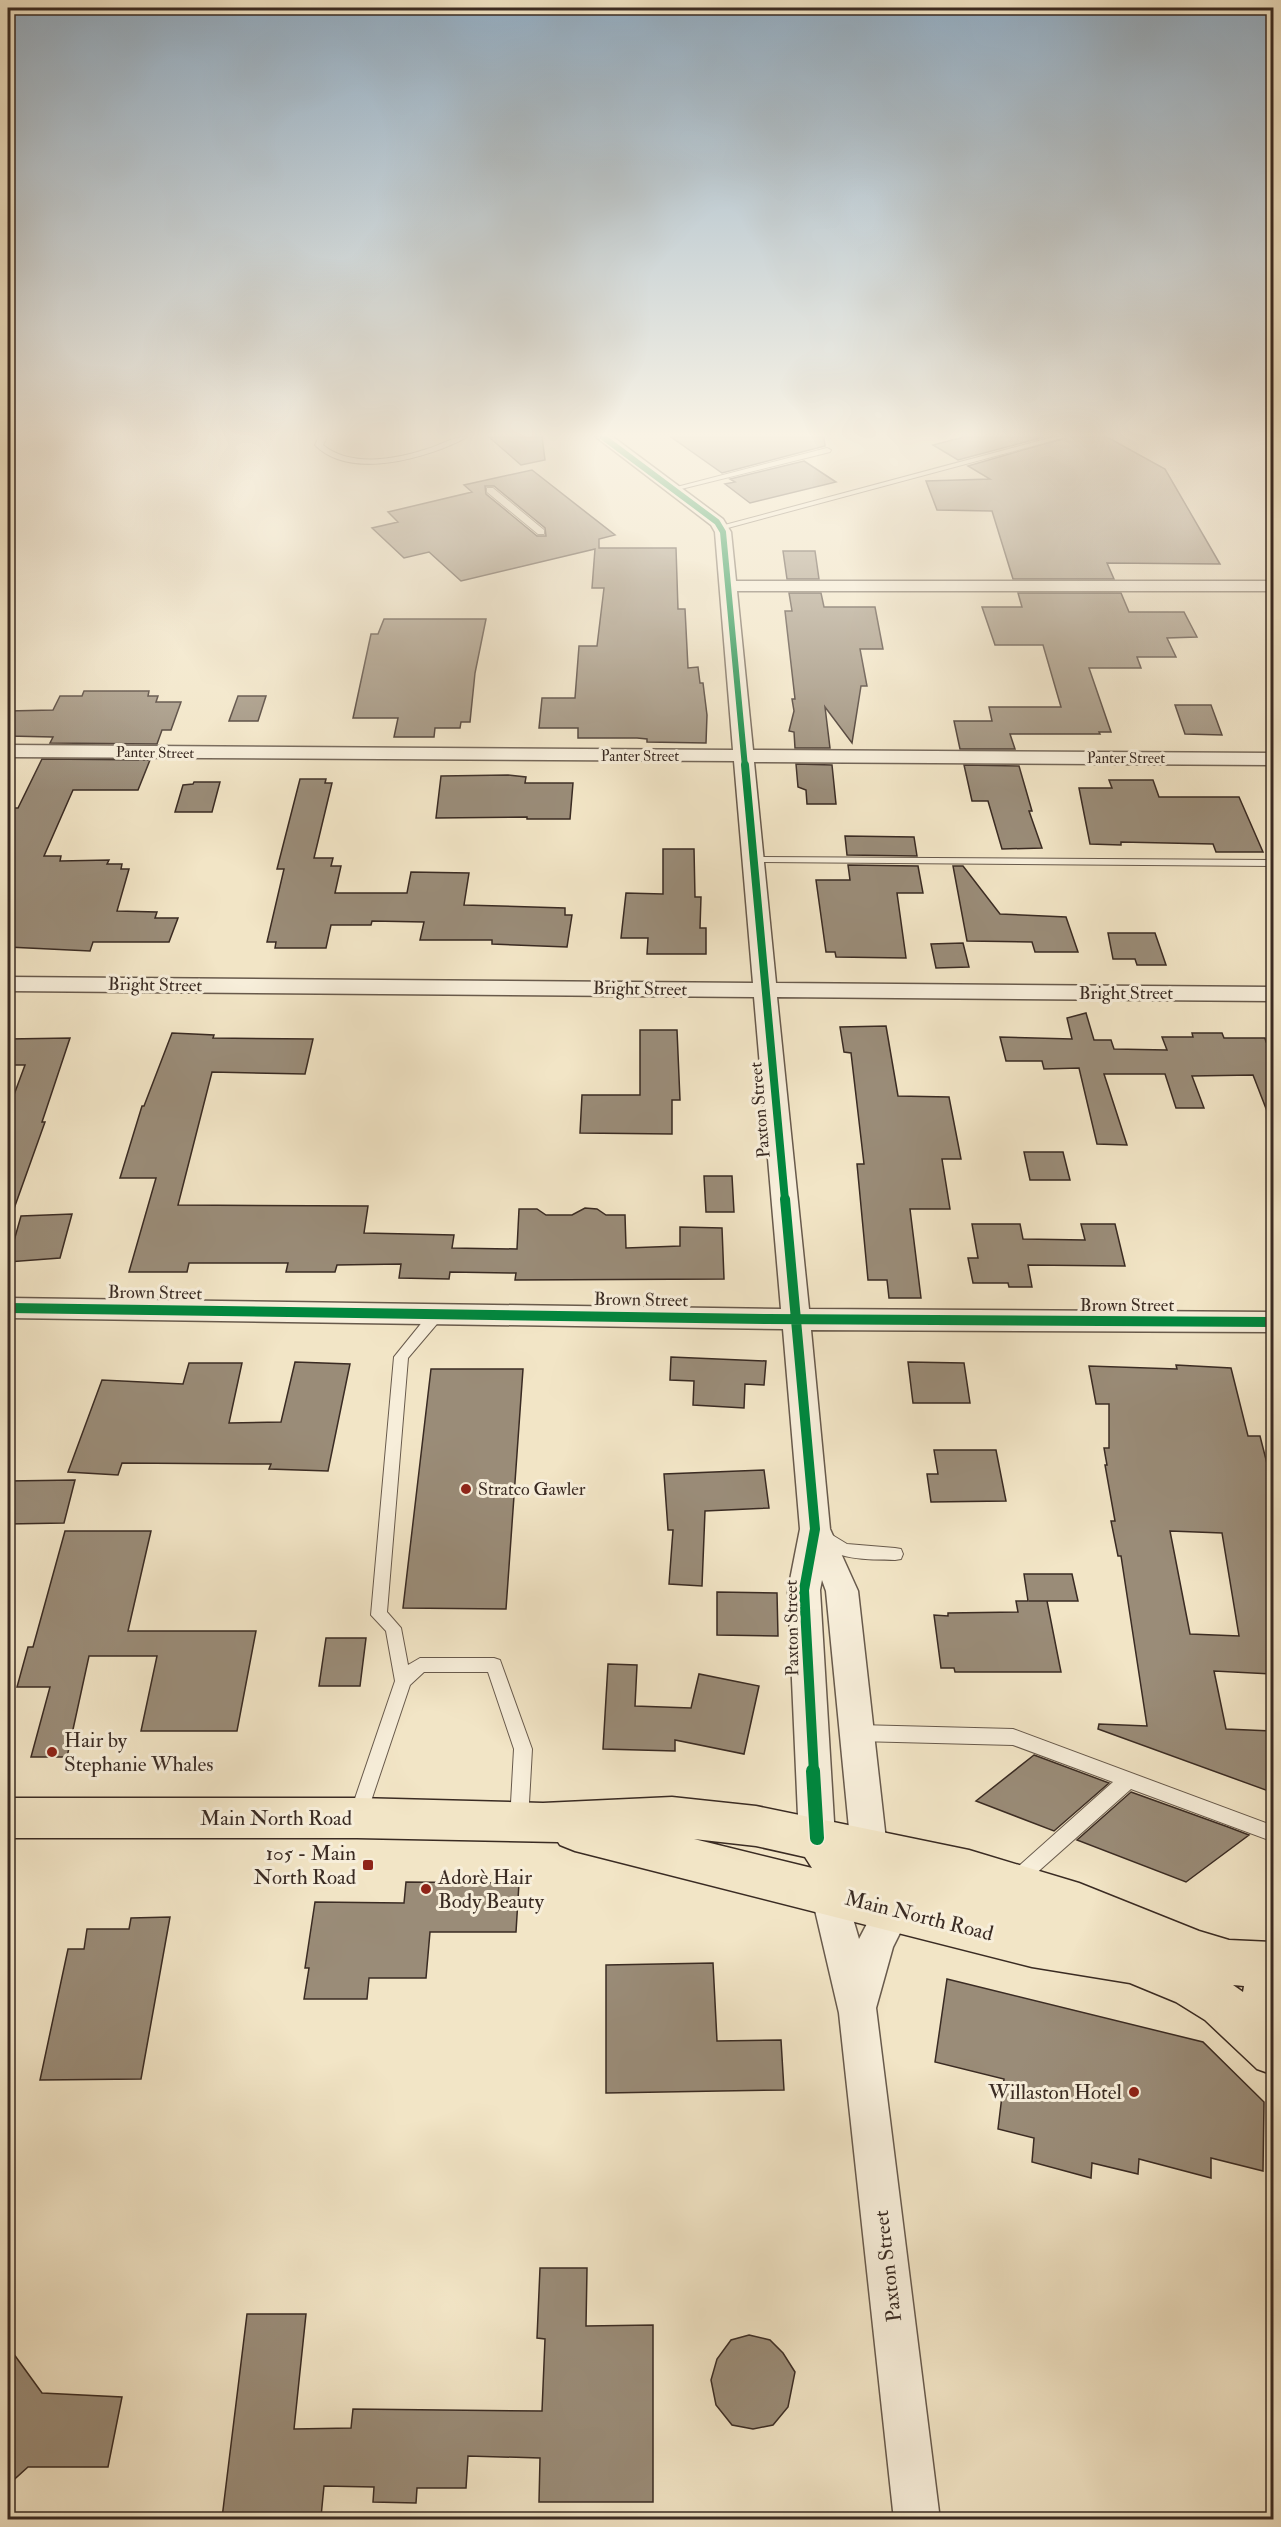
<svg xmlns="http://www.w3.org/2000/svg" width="1281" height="2527" viewBox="0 0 1281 2527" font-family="'IM FELL Double Pica',serif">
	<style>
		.building { fill: #9a8c78; stroke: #3a2b23; stroke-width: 1.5; fill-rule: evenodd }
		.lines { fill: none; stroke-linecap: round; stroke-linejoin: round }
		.service-casing { stroke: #685a4c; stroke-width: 2 }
		.minor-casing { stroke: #685a4c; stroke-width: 3 }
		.primary-casing { stroke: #3a2b23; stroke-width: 3 }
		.service { fill: #f7eeda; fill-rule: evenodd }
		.minor { fill: #f7eeda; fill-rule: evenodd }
		.primary { fill: #f2e5c6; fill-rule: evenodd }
		.cycleway-far3-casing { stroke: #f7eeda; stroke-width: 8 }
		.cycleway-far2-casing { stroke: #f7eeda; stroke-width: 10 }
		.cycleway-far1-casing { stroke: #f7eeda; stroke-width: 14 }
		.cycleway-casing { stroke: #f7eeda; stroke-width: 17 }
		.cycleway-far3 { stroke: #00873e; stroke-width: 6 }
		.cycleway-far2 { stroke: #00873e; stroke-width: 8 }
		.cycleway-far1 { stroke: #00873e; stroke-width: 10 }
		.cycleway { stroke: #00873e; stroke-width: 14 }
		.poi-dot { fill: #8f2418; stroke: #f7eeda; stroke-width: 2 }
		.labels { text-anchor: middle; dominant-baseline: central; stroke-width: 6; stroke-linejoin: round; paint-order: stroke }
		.far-street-label { font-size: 15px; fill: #3a2b23; stroke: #f7eeda }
		.street-label { font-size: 18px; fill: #3a2b23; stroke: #f7eeda }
		.poi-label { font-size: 18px; fill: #3a2b23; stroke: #f7eeda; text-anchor: start }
		.near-poi-label { font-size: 21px; fill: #3a2b23; stroke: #f7eeda; text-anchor: start }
		.near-street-label { font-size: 21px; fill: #3a2b23; stroke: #f7eeda }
	</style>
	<rect width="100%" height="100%" fill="#f2e5c6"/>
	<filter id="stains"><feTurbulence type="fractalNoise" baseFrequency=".00333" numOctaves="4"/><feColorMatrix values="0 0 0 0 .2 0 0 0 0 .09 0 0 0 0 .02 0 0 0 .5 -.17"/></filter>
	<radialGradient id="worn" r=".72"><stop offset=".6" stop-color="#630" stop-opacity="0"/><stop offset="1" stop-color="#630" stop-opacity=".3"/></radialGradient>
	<!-- building -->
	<path class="building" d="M 489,437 L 542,437 L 545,460 L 521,465 Z
		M 671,437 L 824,437 L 825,446 L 722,473 Z
		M 964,437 L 1044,437 L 958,460 L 933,445 Z
		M 1068,437 L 1107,437 L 1165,469 L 1220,564 L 1107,563 L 1114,579 L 1013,579 L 992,511 L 937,510 L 926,481 L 990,479 L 968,466 Z
		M 804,461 L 836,482 L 750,503 L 725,484 L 735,482 L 730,479 Z
		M 532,470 L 615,535 L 599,539 L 599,548 L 676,548 L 678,609 L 685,609 L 688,668 L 698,667 L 700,683 L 703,683 L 707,715 L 706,743 L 647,742 L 647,739 L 637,738 L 578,738 L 578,728 L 539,728 L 542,698 L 575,698 L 579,646 L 597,646 L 604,588 L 592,588 L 595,549 L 461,581 L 429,552 L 404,558 L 372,528 L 398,522 L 388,512 L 472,492 L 464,485 ZM 485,486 L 494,486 L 545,528 L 546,536 L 537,536 L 486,494 Z
		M 783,551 L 815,551 L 819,579 L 787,579 Z
		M 789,593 L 821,593 L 824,607 L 875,607 L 883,649 L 860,649 L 867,686 L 861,686 L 852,743 L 825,707 L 830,748 L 795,748 L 794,732 L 789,731 L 794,711 L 792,699 L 795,699 L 785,611 L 792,611 Z
		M 1018,593 L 1121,593 L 1129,612 L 1184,612 L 1197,637 L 1167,638 L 1176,657 L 1137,657 L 1141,668 L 1089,668 L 1111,732 L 1099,732 L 1100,734 L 1010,734 L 1015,749 L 960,749 L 954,721 L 992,721 L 989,707 L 1061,707 L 1043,645 L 995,645 L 982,607 L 1022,607 Z
		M 384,619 L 486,619 L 475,673 L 470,722 L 461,722 L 460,728 L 435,728 L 434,737 L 394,737 L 398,718 L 353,718 L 371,634 L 378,634 Z
		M 84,691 L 149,691 L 148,696 L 158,696 L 156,702 L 181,702 L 171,730 L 162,730 L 157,744 L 50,743 L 53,737 L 8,736 L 8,711 L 53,710 L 60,696 L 82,696 Z
		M 238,696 L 266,696 L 258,721 L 229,721 Z
		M 1175,705 L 1211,705 L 1222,735 L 1185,734 Z
		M 42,759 L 150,760 L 138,790 L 73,790 L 44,856 L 61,856 L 60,861 L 109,860 L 107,864 L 122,864 L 121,869 L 129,869 L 117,911 L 157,912 L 155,918 L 178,918 L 169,942 L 93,942 L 90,951 L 8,947 L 8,808 L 18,808 Z
		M 796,764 L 832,765 L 836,804 L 807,804 L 806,790 L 798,787 Z
		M 964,765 L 1019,766 L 1032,811 L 1029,811 L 1042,848 L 1002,849 L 988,801 L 972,801 Z
		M 508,775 L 526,777 L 525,783 L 573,783 L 570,819 L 527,819 L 527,817 L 436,818 L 441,776 Z
		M 300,779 L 326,779 L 325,783 L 332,783 L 314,858 L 333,858 L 331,866 L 341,866 L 335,893 L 407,893 L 411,872 L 469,873 L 464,905 L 565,908 L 565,915 L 572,915 L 567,947 L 492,944 L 492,940 L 420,940 L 424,922 L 372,921 L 371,925 L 331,925 L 326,948 L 275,948 L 276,942 L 267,942 L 284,869 L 277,869 Z
		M 1109,780 L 1153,780 L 1159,797 L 1239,797 L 1263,852 L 1216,852 L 1213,844 L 1121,842 L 1121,845 L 1090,844 L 1079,788 L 1112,788 Z
		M 194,782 L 220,782 L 212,812 L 175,812 L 183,785 L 193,784 Z
		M 845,836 L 914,837 L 917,856 L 847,855 Z
		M 663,849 L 694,849 L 695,897 L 701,897 L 700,928 L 706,928 L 706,954 L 647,954 L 648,938 L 621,938 L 626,893 L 663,894 Z
		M 848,865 L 918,866 L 923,893 L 897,893 L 906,958 L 836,957 L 835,952 L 826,952 L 816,880 L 850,880 Z
		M 953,866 L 963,866 L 1000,914 L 1066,917 L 1078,952 L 1035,952 L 1032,942 L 967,941 Z
		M 1108,933 L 1155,933 L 1166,965 L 1137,965 L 1135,959 L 1113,959 Z
		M 963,943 L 969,967 L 936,968 L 931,944 Z
		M 1086,1013 L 1094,1040 L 1111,1040 L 1114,1049 L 1167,1050 L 1162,1037 L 1193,1037 L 1192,1033 L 1222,1033 L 1224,1038 L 1265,1038 L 1266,1042 L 1274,1041 L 1274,1124 L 1272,1124 L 1253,1075 L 1192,1076 L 1204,1108 L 1176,1108 L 1165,1074 L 1104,1074 L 1127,1145 L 1097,1144 L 1079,1068 L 1044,1069 L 1042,1061 L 1006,1061 L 1000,1037 L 1072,1039 L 1067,1018 Z
		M 886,1026 L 898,1096 L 949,1097 L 961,1159 L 942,1159 L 950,1209 L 910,1209 L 921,1298 L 889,1298 L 887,1280 L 868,1280 L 857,1164 L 864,1164 L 851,1053 L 844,1052 L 840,1027 Z
		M 640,1030 L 677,1030 L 680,1100 L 672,1100 L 672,1134 L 580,1133 L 582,1095 L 640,1095 Z
		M 172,1033 L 214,1035 L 213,1038 L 313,1039 L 305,1074 L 212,1072 L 178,1205 L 368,1206 L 364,1233 L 454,1235 L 452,1248 L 517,1249 L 519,1209 L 537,1209 L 546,1215 L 572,1215 L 585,1208 L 597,1209 L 606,1215 L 625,1215 L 626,1248 L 680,1246 L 680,1227 L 722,1228 L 724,1279 L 515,1280 L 516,1273 L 450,1272 L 449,1279 L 399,1278 L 401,1264 L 337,1265 L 335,1272 L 286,1272 L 288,1263 L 189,1263 L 187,1272 L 129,1272 L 156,1178 L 120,1178 L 142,1106 L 144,1106 Z
		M 70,1038 L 42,1122 L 45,1122 L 11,1217 L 8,1216 L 8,1111 L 25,1065 L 8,1065 L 8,1039 Z
		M 1024,1152 L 1063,1152 L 1070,1180 L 1030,1180 Z
		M 704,1176 L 732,1176 L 734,1212 L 706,1212 Z
		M 72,1214 L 60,1258 L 8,1262 L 21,1216 Z
		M 972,1224 L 1020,1224 L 1023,1239 L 1085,1240 L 1081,1224 L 1115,1224 L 1125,1266 L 1028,1265 L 1032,1287 L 1009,1287 L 1008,1283 L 973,1283 L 968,1258 L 978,1258 Z
		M 671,1357 L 766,1361 L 764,1385 L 745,1384 L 744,1408 L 693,1405 L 694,1381 L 670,1380 Z
		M 295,1362 L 350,1364 L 328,1471 L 269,1469 L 271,1464 L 122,1463 L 118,1475 L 68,1472 L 102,1380 L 183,1384 L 189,1363 L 242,1363 L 229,1423 L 281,1422 Z
		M 908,1362 L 964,1363 L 970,1403 L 913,1403 Z
		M 1176,1365 L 1231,1368 L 1248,1436 L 1260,1436 L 1274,1491 L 1274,1674 L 1214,1671 L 1226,1729 L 1274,1731 L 1274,1793 L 1098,1729 L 1099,1724 L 1147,1726 L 1121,1556 L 1118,1556 L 1111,1521 L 1115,1521 L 1105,1465 L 1107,1465 L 1104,1448 L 1109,1448 L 1109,1404 L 1096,1404 L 1089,1366 L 1177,1369 ZM 1170,1531 L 1222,1533 L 1239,1636 L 1190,1634 Z
		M 431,1369 L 523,1369 L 506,1609 L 403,1608 Z
		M 934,1450 L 996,1450 L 1006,1501 L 931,1502 L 927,1474 L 938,1474 Z
		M 764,1470 L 769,1508 L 705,1511 L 702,1586 L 669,1584 L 673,1530 L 668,1530 L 664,1474 Z
		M 75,1480 L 64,1523 L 8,1524 L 8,1481 Z
		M 65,1531 L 151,1531 L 128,1631 L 256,1631 L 237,1731 L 141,1731 L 157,1656 L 89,1656 L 67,1757 L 31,1757 L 50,1687 L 17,1687 L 28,1647 L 33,1647 Z
		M 1024,1574 L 1072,1574 L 1078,1601 L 1029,1601 L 1047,1601 L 1061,1672 L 955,1672 L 954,1668 L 941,1668 L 934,1615 L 948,1616 L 948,1613 L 1018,1612 L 1016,1601 L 1028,1601 Z
		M 717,1592 L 777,1593 L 778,1636 L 717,1635 Z
		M 326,1638 L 366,1638 L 360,1686 L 319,1686 Z
		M 608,1664 L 637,1665 L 635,1706 L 691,1708 L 699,1674 L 759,1686 L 744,1754 L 675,1740 L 675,1751 L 603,1749 Z
		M 1034,1755 L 1109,1783 L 1054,1831 L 976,1801 Z
		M 1131,1792 L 1228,1827 L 1249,1835 L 1186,1882 L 1077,1840 Z
		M 406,1882 L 519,1883 L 516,1932 L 430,1932 L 426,1978 L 369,1978 L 367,1999 L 304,1999 L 309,1968 L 305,1968 L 315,1902 L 404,1903 Z
		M 170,1917 L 141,2079 L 40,2080 L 68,1949 L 84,1949 L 87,1929 L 129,1929 L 131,1918 Z
		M 713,1963 L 717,2041 L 781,2040 L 784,2090 L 606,2093 L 606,1965 Z
		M 947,1979 L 1203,2042 L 1264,2102 L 1263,2171 L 1211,2158 L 1211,2178 L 1139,2159 L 1138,2174 L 1092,2163 L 1091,2178 L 1032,2162 L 1034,2138 L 998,2129 L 1004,2079 L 935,2062 Z
		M 540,2268 L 587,2268 L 586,2326 L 653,2325 L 653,2502 L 539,2502 L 540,2458 L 468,2456 L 466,2488 L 417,2488 L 416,2503 L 373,2502 L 374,2487 L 324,2486 L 321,2517 L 222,2518 L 247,2314 L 306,2314 L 294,2429 L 351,2428 L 353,2409 L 542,2411 L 545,2339 L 537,2338 Z
		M 749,2335 L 770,2340 L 783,2353 L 795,2372 L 788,2407 L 773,2425 L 753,2429 L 732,2425 L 716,2405 L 711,2380 L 717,2359 L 731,2340 Z
		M 8,2346 L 42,2393 L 122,2397 L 108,2467 L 28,2467 L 8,2485 Z"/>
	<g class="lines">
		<!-- service casing -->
		<g class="service-casing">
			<path id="service" d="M 319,437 L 327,437 L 323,445 C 350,467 395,460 427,449 C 441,445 451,437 467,437 C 429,458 350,481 315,445 Z
				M 1053,437 L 1066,437 L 724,529 L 717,527 Z
				M 827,448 L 831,450 L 830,452 L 673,491 L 669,489 Z
				M 487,488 L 493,488 L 544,530 L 544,534 L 538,534 L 487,492 Z
				M 754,857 L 1274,860 L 1274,866 L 750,862 L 749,860 Z
				M 437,1309 L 442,1310 L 444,1314 L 442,1318 L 408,1358 L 387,1612 L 401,1628 L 408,1665 L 420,1658 L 494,1658 L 500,1660 L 532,1749 L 528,1821 L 525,1827 L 519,1829 L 513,1827 L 510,1821 L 514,1749 L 488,1672 L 424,1672 L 410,1685 L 364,1822 L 358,1824 L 352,1822 L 349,1816 L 395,1681 L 386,1631 L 371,1615 L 394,1357 L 432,1310 Z
				M 824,1530 L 847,1544 L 895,1548 L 901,1549 L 903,1554 L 901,1559 L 895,1560 C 870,1559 830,1562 816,1536 L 819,1531 Z
				M 858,1725 L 1013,1729 L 1274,1826 L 1274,1842 L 1131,1789 L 1023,1885 L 1017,1888 L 1011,1885 L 1008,1879 L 1011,1873 L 1113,1782 L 1013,1745 L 858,1741 L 852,1738 L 850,1733 L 852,1728 Z"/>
		</g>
		<!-- minor casing -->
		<g class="minor-casing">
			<path id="minor" d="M 596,437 L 613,437 L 723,519 L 731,532 L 736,581 L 1274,581 L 1274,591 L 737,591 L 753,750 L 1274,753 L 1274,765 L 754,762 L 776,983 L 1274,987 L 1274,1001 L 777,997 L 809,1309 L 1274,1312 L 1274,1332 L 811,1330 L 830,1529 L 858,1591 L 887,1849 L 882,1861 L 869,1866 L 856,1861 L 851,1849 L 826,1591 L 822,1580 L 820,1590 L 835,1838 L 830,1850 L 817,1855 L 804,1850 L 799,1838 L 788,1590 L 800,1529 L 783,1329 L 8,1318 L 8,1298 L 781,1309 L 754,997 L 8,991 L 8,977 L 753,983 L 734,761 L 8,757 L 8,745 L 733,750 L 715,532 L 711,525 Z
				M 829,1876 L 842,1881 L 859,1939 L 881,1897 L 894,1891 L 907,1897 L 912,1909 L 893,1947 L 876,2008 L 940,2520 L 894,2520 L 839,2013 L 811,1893 L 816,1881 Z"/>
		</g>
		<!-- primary casing -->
		<g class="primary-casing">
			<path id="primary" d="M 672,1797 L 756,1806 L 969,1850 L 1079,1883 L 1199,1931 L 1229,1940 L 1274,1942 L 1274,2075 L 1257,2069 L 1205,2020 L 1176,2002 L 1130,1983 L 1032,1967 L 575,1851 L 560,1845 L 558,1842 L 357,1838 L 8,1838 L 8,1798 L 357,1798 L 543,1803 ZM 694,1839 L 756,1846 L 805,1857 L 812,1868 ZM 1233,1985 L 1244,1986 L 1243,1992 Z"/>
		</g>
		<!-- service -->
		<use href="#service" class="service"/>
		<!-- minor -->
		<use href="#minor" class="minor"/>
		<!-- primary -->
		<use href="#primary" class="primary"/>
		<!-- cycleway-far3 casing -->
		<g class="cycleway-far3-casing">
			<path id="cycleway-far3" d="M 603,437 L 717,522 L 723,532 L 745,767"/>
		</g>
		<!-- cycleway-far2 casing -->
		<g class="cycleway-far2-casing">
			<path id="cycleway-far2" d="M 745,765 L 785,1200"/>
		</g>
		<!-- cycleway-far1 casing -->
		<g class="cycleway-far1-casing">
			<path id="cycleway-far1" d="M 785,1199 L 815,1529 L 804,1590 L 814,1773
				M 8,1308 L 767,1319 L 1274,1322"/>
		</g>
		<!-- cycleway casing -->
		<g class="cycleway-casing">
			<path id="cycleway" d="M 813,1771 L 817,1838"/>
		</g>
		<!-- cycleway-far3 -->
		<use href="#cycleway-far3" class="cycleway-far3"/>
		<!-- cycleway-far2 -->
		<use href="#cycleway-far2" class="cycleway-far2"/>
		<!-- cycleway-far1 -->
		<use href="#cycleway-far1" class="cycleway-far1"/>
		<!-- cycleway -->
		<use href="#cycleway" class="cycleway"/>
	</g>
	<!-- sky -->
	<linearGradient id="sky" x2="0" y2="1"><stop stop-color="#93aec4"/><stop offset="0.55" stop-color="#f9f3e5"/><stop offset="1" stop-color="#f9f3e5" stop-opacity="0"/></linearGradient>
	<rect width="1281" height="791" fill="url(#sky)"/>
	<!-- markers -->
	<g class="poi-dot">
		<circle cx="466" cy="1489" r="6"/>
		<circle cx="52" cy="1752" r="6"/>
		<rect x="362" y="1859" width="12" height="12" rx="3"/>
		<circle cx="426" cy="1889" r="6"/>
		<circle cx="1134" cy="2092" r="6"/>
	</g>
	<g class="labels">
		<!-- far-street labels -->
		<g class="far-street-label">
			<text transform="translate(155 753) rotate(1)">Panter Street</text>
			<text x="640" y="756">Panter Street</text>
			<text x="1126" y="758">Panter Street</text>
		</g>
		<!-- street labels -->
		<g class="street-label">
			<text transform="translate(155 985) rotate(1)">Bright Street</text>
			<text transform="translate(640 989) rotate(1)">Bright Street</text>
			<text x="1126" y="993">Bright Street</text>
			<text transform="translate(760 1110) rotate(-95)">Paxton Street</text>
			<text transform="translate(155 1293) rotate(1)">Brown Street</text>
			<text transform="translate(641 1300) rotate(1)">Brown Street</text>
			<text x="1127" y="1305">Brown Street</text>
			<text transform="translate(792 1628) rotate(-91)">Paxton Street</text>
		</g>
		<!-- poi labels -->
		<g class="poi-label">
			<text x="478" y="1489">Stratco Gawler</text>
		</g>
		<!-- near-poi labels -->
		<g class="near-poi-label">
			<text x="64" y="1740">Hair by<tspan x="64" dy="24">Stephanie Whales</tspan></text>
			<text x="356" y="1853" text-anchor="end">105 - Main<tspan x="356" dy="24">North Road</tspan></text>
			<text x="438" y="1877">Adorè Hair<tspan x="438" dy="24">Body Beauty</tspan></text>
			<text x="1122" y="2092" text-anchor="end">Willaston Hotel</text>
		</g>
		<!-- near-street labels -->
		<g class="near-street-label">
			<text x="276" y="1818">Main North Road</text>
			<text transform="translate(919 1916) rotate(14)">Main North Road</text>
			<text transform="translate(888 2266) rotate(-97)">Paxton Street</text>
		</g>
	</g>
	<!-- margin -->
	<rect width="1281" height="2527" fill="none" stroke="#f2e5c6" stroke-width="30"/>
	<rect x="9" y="9" width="1263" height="2509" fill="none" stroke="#3a2b23" stroke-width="3"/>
	<rect x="15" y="15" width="1251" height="2497" fill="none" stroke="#3a2b23" stroke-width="1.5"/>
	<rect width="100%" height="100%" filter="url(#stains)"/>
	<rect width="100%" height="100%" fill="url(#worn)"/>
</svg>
